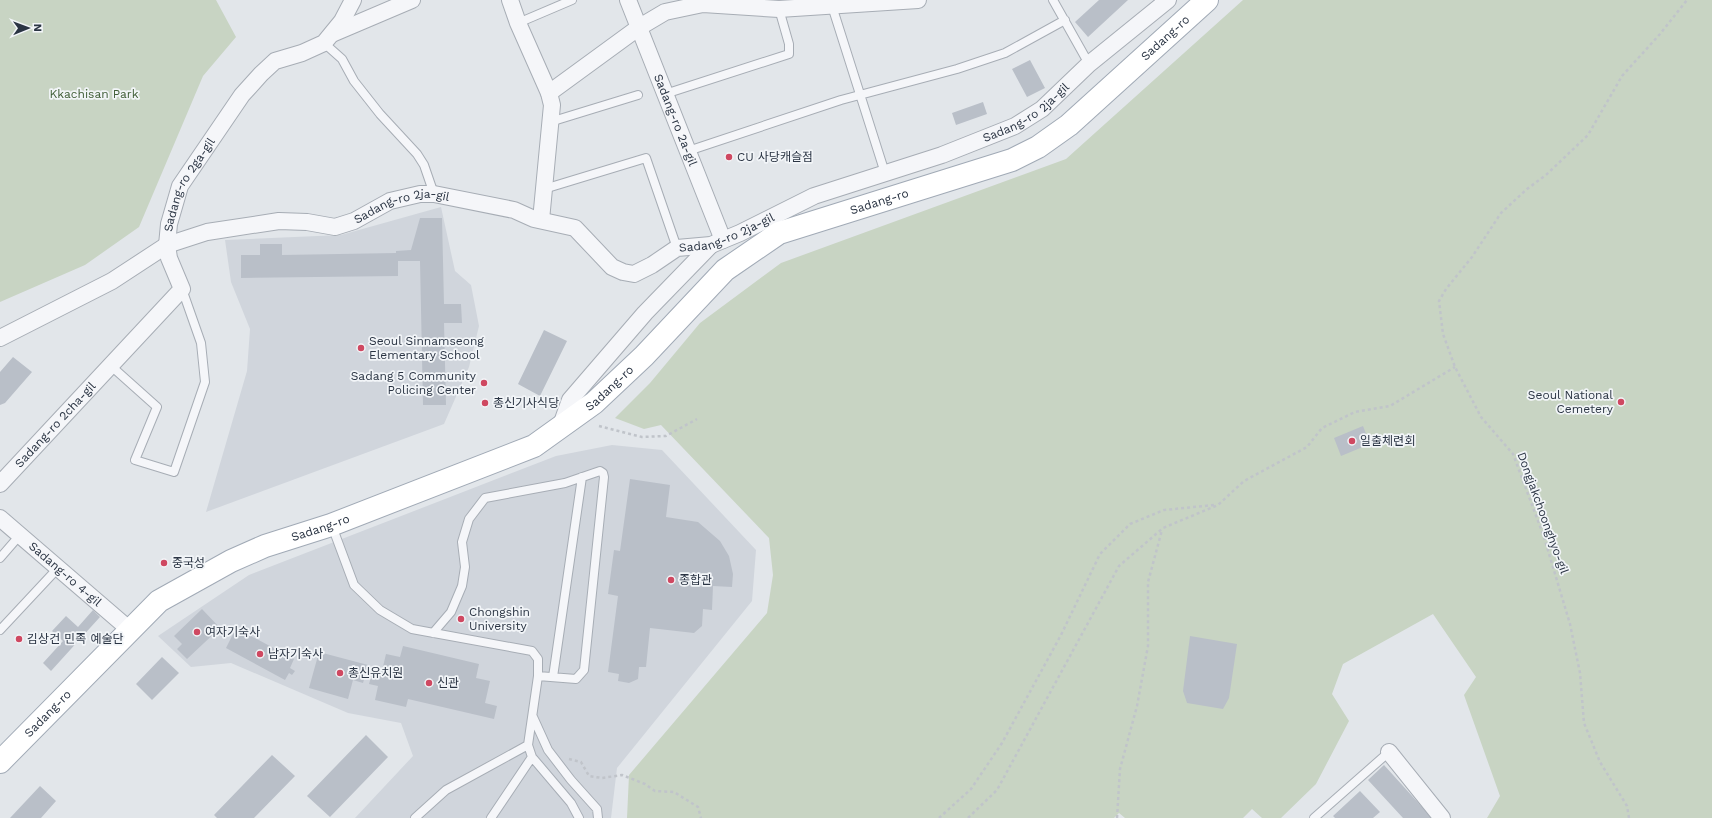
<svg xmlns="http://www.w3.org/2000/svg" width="1712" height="818" viewBox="0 0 1712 818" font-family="'Work Sans','Noto Sans KR',sans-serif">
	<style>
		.built { fill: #d0d5dc }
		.green { fill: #c8d4c3 }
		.building { fill: #b9bfc8 }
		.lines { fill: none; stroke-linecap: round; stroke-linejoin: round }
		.lane-casing { stroke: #a7adb5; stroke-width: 10 }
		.street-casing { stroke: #a7adb5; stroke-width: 18 }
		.primary-casing { stroke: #a1aab6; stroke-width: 24 }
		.path { stroke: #c0c4ca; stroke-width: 2.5; stroke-dasharray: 3 3; stroke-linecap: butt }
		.lane { stroke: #f5f6f9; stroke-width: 8 }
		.street { stroke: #f5f6f9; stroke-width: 16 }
		.primary { stroke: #fff; stroke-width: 22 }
		.poi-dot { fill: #cf4861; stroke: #f2f5f8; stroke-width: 1.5 }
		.labels { text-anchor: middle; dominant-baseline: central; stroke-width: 3.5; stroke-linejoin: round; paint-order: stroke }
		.street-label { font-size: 12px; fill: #2a3443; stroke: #f2f5f8 }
		.park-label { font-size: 12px; fill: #405e37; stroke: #f2f5f8 }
		.poi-label { font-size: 12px; fill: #2a3443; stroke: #f2f5f8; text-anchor: start }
	</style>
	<rect width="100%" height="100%" fill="#e2e6ea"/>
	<!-- built -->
	<path class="built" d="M 441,207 L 455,271 L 471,285 L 479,326 L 469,367 L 444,424 L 206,512 L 247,371 L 250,329 L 231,282 L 225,240 L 341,235 Z
		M 612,445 L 662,450 L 756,550 L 752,601 L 617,768 L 611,818 L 355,818 L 413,756 L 401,723 L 348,713 L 231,663 L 191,667 L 158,636 L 249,575 L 556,456 Z"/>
	<!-- green -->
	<path class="green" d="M 0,0 L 216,0 L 236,37 L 203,76 L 139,227 L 85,265 L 0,302 Z
		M 1243,0 L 1712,0 L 1712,818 L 1487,818 L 1500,796 L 1464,695 L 1476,677 L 1433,614 L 1343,664 L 1332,694 L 1349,721 L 1316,784 L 1281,818 L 1262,818 L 1252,809 L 1243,818 L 1125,818 L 1119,813 L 1114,818 L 627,818 L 629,775 L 767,613 L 773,575 L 769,538 L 661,425 L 644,429 L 615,418 L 650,383 L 700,323 L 781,263 L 1066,159 Z"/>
	<!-- building -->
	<path class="building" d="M 1099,0 L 1128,0 L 1088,37 L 1075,22 Z
		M 1030,60 L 1045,88 L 1027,97 L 1012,69 Z
		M 983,102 L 987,114 L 956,125 L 952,113 Z
		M 420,218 L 442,218 L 444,304 L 461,304 L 462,323 L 444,323 L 446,405 L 423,405 L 420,261 L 398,261 L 398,276 L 241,278 L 241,255 L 260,255 L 260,244 L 282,244 L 282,255 L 396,253 L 396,251 L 411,250 Z
		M 544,330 L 567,341 L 540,396 L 518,384 Z
		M 13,357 L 32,372 L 5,403 L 0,405 L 0,372 Z
		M 1363,426 L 1370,444 L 1341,456 L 1334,438 Z
		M 630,479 L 670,485 L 666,517 L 698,522 L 720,541 L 729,556 L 733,574 L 732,587 L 713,586 L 712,610 L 703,609 L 702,626 L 694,633 L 650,628 L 646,667 L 639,667 L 638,679 L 629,683 L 618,681 L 619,674 L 608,672 L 618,596 L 608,594 L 614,550 L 620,551 Z
		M 202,609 L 220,628 L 187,659 L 177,649 L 182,644 L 174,636 Z
		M 93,610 L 100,617 L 51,671 L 43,663 L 63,641 L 52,631 L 66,616 L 78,627 Z
		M 236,628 L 294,659 L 290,668 L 295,671 L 292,675 L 289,673 L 285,680 L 226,648 Z
		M 1190,636 L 1237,644 L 1229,698 L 1223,709 L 1187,703 L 1183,691 Z
		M 403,646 L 479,664 L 476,678 L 490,681 L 485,703 L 497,706 L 494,719 L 408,699 L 406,707 L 375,700 L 378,686 L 369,684 L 372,673 L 381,675 L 386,654 L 400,657 Z
		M 319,652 L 368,665 L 363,683 L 353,680 L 348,699 L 309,688 Z
		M 162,657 L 179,673 L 152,700 L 136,684 Z
		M 366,735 L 388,757 L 330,817 L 307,796 Z
		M 272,755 L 295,776 L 254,818 L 217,818 L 214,815 Z
		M 1384,765 L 1432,818 L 1403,818 L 1368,780 Z
		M 40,786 L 56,801 L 41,818 L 10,818 Z
		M 1360,791 L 1380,812 L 1373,818 L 1335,818 L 1333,816 Z"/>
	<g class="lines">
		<!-- lane casing -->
		<g class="lane-casing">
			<path id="lane" d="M 1053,0 L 1089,64
				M 832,6 L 885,173
				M 518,23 L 572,0
				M 324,43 L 342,59 L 354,81 L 380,114 L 417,154 L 424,165 L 434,194
				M 665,94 L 789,54 L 789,44 L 779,9
				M 550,122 L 638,95
				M 688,151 L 841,100 L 957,69 L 1005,53 L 1065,20
				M 544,189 L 646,158 L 677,248
				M 110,365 L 157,407 L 135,460 L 174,472 L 205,382 L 201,343 L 182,289
				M 332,526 L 354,585 L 380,610 L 412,629 L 532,651 L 538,659 L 538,676 L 528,745 L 532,757 L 571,803 L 579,818
				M 0,558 L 20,535
				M 0,630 L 58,568
				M 433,633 L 451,612 L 462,586 L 465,567 L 462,542 L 469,519 L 485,498 L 565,483 L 600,471 L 603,473 L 604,477 L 584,670 L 576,679 L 538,676
				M 553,677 L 582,477
				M 533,717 L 548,750 L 571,780 L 597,809 L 598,818
				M 415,818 L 446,790 L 528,745
				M 491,818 L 532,757
				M 1314,818 L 1389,752"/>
		</g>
		<!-- street casing -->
		<g class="street-casing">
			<g id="street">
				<path d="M 510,0 L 518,23 L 549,93 L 552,105 L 541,220"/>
				<path id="s1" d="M 628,0 L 723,240"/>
				<path d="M 332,34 L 412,0"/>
				<path d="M 549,93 L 638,28 L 665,12 L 703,4 L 779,9 L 918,0"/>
				<path id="s2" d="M 0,338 L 112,281 L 167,245 L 207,232 L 279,221 L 307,222 L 335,227 L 354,221 L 390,201 L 420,194 L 434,194 L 514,210 L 534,219 L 575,228 L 612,267 L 623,272 L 634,274 L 652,265 L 677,248 L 711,245 L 740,233 L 814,196 L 942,155 L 1015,126 L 1042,109 L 1089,64 L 1168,0"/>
				<path d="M 560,428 L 570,400 L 645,313 L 711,245"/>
				<path id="s3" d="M 0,484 L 182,289 L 169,258 L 167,245 L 169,224 L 180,186 L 242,95 L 261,74 L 275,61 L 302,53 L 324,43 L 342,21 L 353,0"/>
				<path id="s4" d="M 0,518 L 130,630"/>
				<path d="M 1389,752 L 1442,818"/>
			</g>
		</g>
		<!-- primary casing -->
		<g class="primary-casing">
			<g id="primary">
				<path id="s5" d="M 0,762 L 159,601 L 231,561 L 265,546 L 331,525 L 534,446 L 594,403 L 644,356 L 725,270 L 779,233 L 1012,160 L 1038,147 L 1069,125 L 1207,0"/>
			</g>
		</g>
		<!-- path -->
		<path class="path" d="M 599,426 L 642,437 L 666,436 L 697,419
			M 569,759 L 581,762 L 589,776 L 602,778 L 622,775 L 645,784 L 655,791 L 674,792 L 698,807 L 701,818
			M 939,818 L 971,789 L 1002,743 L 1061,635 L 1100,554 L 1130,524 L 1164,510 L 1214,505
			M 968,818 L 997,790 L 1119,566 L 1163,528 L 1218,505 L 1244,481 L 1307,447 L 1322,428 L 1355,412 L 1390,406 L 1455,367
			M 1117,818 L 1120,769 L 1137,706 L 1148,646 L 1148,582 L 1162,530
			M 1629,818 L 1627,806 L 1600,762 L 1584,723 L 1580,673 L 1570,624 L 1544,537 L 1513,454 L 1481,417 L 1455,367 L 1443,334 L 1439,301 L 1446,289 L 1472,257 L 1501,213 L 1527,189 L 1546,175 L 1588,135 L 1622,76 L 1660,34 L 1687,0"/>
		<!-- lane -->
		<use href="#lane" class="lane"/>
		<!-- street -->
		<use href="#street" class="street"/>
		<!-- primary -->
		<use href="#primary" class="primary"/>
	</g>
	<!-- markers -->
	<g class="poi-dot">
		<circle cx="729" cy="157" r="4"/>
		<circle cx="361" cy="348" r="4"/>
		<circle cx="484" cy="383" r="4"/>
		<circle cx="1621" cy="402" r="4"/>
		<circle cx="485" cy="403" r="4"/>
		<circle cx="1352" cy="441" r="4"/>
		<circle cx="164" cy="563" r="4"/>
		<circle cx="671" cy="580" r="4"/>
		<circle cx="461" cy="619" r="4"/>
		<circle cx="197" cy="632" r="4"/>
		<circle cx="19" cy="639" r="4"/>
		<circle cx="260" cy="654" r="4"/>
		<circle cx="340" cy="673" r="4"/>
		<circle cx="429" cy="683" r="4"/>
	</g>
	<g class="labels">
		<!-- street labels -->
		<g class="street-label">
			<text stroke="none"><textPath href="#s5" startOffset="1400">Sadang-ro</textPath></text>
			<text stroke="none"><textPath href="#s2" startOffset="1119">Sadang-ro 2ja-gil</textPath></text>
			<text stroke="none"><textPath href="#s1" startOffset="129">Sadang-ro 2a-gil</textPath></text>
			<text stroke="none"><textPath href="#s3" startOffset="379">Sadang-ro 2ga-gil</textPath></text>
			<text stroke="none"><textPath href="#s5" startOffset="1064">Sadang-ro</textPath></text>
			<text stroke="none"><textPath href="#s2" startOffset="434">Sadang-ro 2ja-gil</textPath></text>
			<text stroke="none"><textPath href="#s2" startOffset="794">Sadang-ro 2ja-gil</textPath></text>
			<text stroke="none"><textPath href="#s5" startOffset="728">Sadang-ro</textPath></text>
			<text stroke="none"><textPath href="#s3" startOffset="81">Sadang-ro 2cha-gil</textPath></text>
			<text transform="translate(1543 513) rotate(70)">Dongjakchoonghyo-gil</text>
			<text stroke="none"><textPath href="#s5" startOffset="404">Sadang-ro</textPath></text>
			<text stroke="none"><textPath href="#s4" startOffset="86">Sadang-ro 4-gil</textPath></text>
			<text stroke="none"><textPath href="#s5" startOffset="68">Sadang-ro</textPath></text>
		</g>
		<!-- park labels -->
		<g class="park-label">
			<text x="94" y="94">Kkachisan Park</text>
		</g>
		<!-- poi labels -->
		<g class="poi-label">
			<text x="737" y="157">CU 사당캐슬점</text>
			<text x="369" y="341">Seoul Sinnamseong<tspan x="369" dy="14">Elementary School</tspan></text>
			<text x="476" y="376" text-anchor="end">Sadang 5 Community<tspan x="476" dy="14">Policing Center</tspan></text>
			<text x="1613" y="395" text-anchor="end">Seoul National<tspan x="1613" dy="14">Cemetery</tspan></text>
			<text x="493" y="403">총신기사식당</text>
			<text x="1360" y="441">일출체련회</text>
			<text x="172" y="563">중국성</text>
			<text x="679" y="580">종합관</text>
			<text x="469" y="612">Chongshin<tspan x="469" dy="14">University</tspan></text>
			<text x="205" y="632">여자기숙사</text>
			<text x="27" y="639">김상건 민족 예술단</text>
			<text x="268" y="654">남자기숙사</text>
			<text x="348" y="673">총신유치원</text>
			<text x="437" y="683">신관</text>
		</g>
	</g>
	<!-- north arrow -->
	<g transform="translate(28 28) rotate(89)" stroke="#f2f5f8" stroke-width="3" paint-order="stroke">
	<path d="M0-3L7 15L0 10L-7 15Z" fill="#2a3443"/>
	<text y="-6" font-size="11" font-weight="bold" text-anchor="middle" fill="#2a3443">N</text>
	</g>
</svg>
